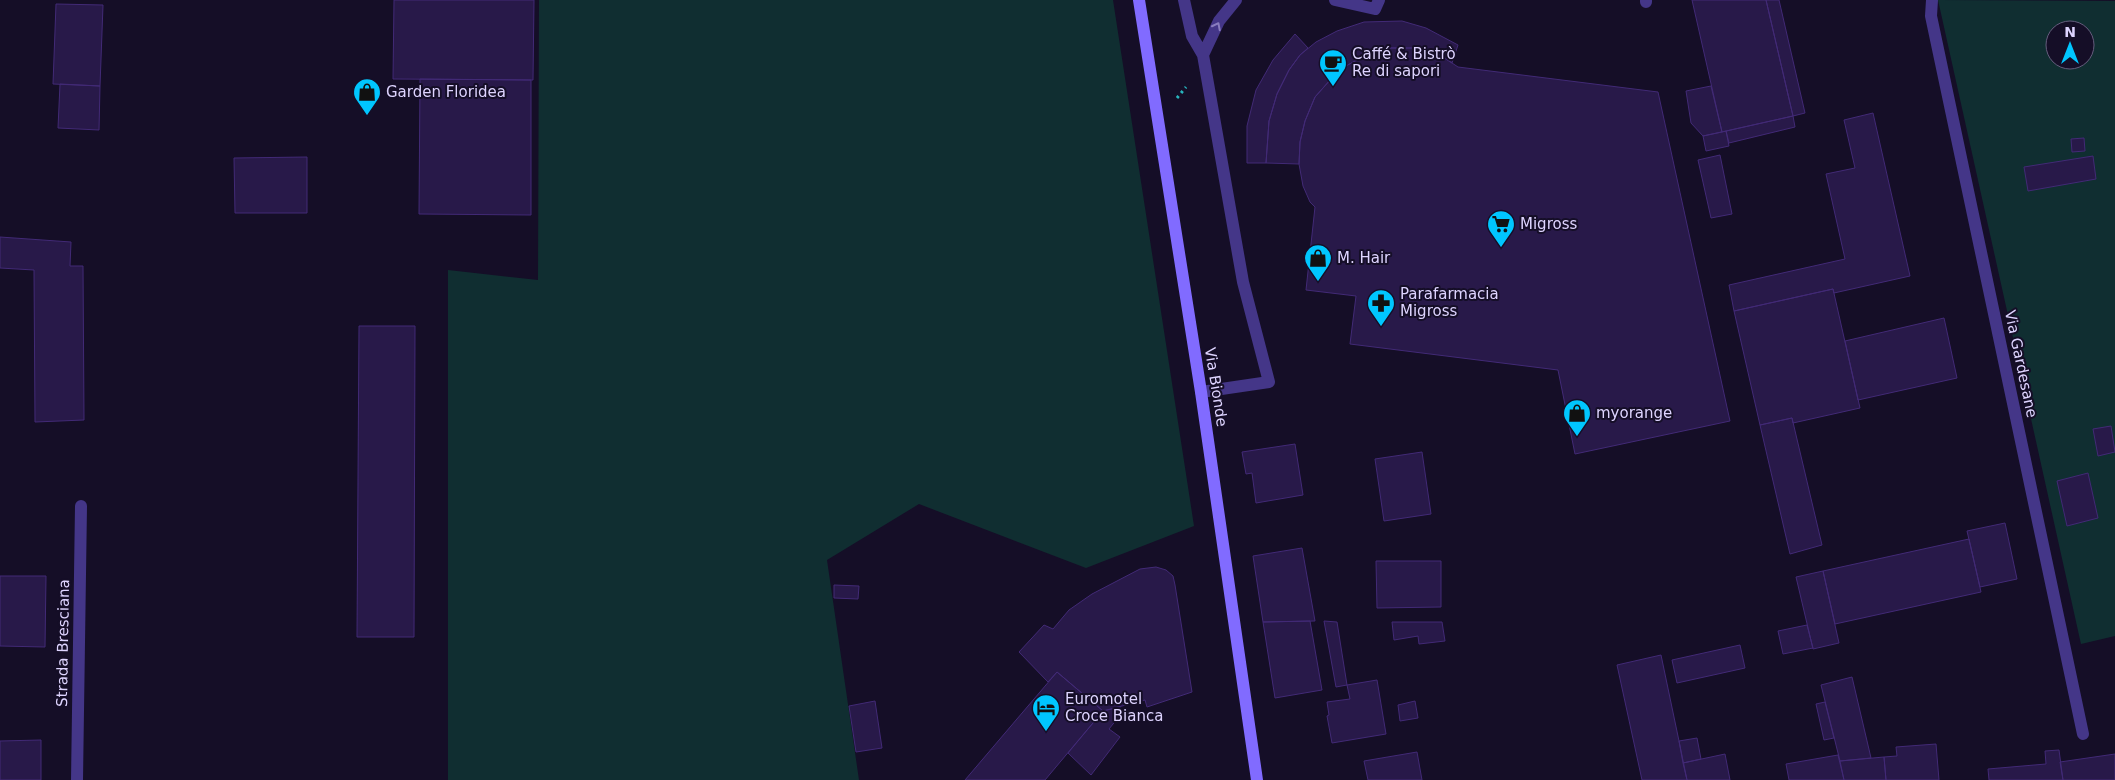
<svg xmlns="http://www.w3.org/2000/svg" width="2115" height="780" viewBox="0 0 2115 780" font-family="'DejaVu Sans',sans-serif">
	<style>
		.green { fill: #102e31; fill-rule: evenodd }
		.building { fill: #281949; stroke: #422a76 }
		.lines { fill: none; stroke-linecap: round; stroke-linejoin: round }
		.path { stroke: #28b5be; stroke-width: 3; stroke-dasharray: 2.5 4; stroke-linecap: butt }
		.lane { stroke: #443688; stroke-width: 12 }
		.street { stroke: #443688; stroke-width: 12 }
		.secondary { stroke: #816bff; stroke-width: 12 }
		.oneway { stroke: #897dbe }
		.labels { text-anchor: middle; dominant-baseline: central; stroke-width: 4; stroke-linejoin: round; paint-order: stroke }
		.poi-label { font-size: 15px; fill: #ded4ff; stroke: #150e27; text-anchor: start }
		.street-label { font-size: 15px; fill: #ded4ff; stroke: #150e27 }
	</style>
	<rect width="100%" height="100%" fill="#150e27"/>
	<!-- green -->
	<path class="green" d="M 539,0 L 1113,0 L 1194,526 L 1086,568 L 919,504 L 827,560 L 859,780 L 448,780 L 448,270 L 538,280 Z
		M 1938,0 L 2115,1 L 2115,636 L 2081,644 ZM 2055,30 L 2085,30 L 2085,60 L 2055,60 Z"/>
	<!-- building -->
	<path class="building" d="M 394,0 L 534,0 L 533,80 L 393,79 Z
		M 1692,0 L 1766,0 L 1793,116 L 1722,132 Z
		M 1766,0 L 1779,0 L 1805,113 L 1793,116 Z
		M 56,4 L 103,5 L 100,86 L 53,84 Z
		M 1402,21 L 1426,28 L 1458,45 L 1452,63 L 1440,55 L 1415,48 L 1388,48 L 1364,56 L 1346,66 L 1331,79 L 1315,97 L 1305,121 L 1300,142 L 1299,164 L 1266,163 L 1269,121 L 1277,94 L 1289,70 L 1300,55 L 1316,42 L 1337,31 L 1364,22 Z
		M 1295,34 L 1308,48 L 1300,55 L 1289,70 L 1277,94 L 1269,121 L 1266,163 L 1247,163 L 1247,126 L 1256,90 L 1273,60 Z
		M 1388,48 L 1415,48 L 1440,55 L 1458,67 L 1658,92 L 1730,421 L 1575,454 L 1558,370 L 1350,344 L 1356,296 L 1306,290 L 1315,207 L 1310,202 L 1303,186 L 1299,164 L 1300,142 L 1305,121 L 1315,97 L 1331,79 L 1346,66 L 1364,56 Z
		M 420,79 L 531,80 L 531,215 L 419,214 Z
		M 60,84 L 100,86 L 99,130 L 58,128 Z
		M 1711,86 L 1722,132 L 1703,136 L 1691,123 L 1686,91 Z
		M 1873,113 L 1910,276 L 1834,293 L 1833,289 L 1734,311 L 1729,285 L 1845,259 L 1826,174 L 1855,168 L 1844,120 Z
		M 1793,116 L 1795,127 L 1729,143 L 1726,131 Z
		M 1726,131 L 1729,146 L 1706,151 L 1703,136 Z
		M 2084,138 L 2085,151 L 2072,152 L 2071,139 Z
		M 1720,155 L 1732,214 L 1711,218 L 1698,160 Z
		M 2093,156 L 2096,179 L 2028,191 L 2024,167 Z
		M 307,157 L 307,213 L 235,213 L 234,158 Z
		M 0,237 L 71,242 L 70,266 L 83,266 L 84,420 L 35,422 L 34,270 L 0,268 Z
		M 1833,289 L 1860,408 L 1793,423 L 1792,418 L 1760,425 L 1734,311 Z
		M 1944,318 L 1957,378 L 1858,400 L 1845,341 Z
		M 359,326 L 415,326 L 414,637 L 357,637 Z
		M 1792,418 L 1822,545 L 1790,554 L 1760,425 Z
		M 2111,426 L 2115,452 L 2098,456 L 2093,429 Z
		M 1295,444 L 1303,495 L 1256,503 L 1252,473 L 1246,474 L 1242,452 Z
		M 1422,452 L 1431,514 L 1384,521 L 1375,459 Z
		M 2088,473 L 2098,518 L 2067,526 L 2057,481 Z
		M 2005,523 L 2017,579 L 1980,587 L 1967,531 Z
		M 1969,539 L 1981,592 L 1835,624 L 1823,571 Z
		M 1302,548 L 1315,621 L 1263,622 L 1253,556 Z
		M 1376,561 L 1441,561 L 1441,607 L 1377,608 Z
		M 1156,567 L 1166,570 L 1173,576 L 1175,585 L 1192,692 L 1147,707 L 1145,700 L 1103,711 L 1057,672 L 1048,682 L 1019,652 L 1044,625 L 1053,629 L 1069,610 L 1092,594 L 1140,569 Z
		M 1823,571 L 1839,643 L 1813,649 L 1796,577 Z
		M 0,576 L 46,576 L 45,647 L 0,646 Z
		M 834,585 L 859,586 L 858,599 L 834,598 Z
		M 1310,621 L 1322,690 L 1275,698 L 1263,622 Z
		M 1324,621 L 1337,622 L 1347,685 L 1336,687 Z
		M 1392,622 L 1442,622 L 1445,641 L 1419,644 L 1418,636 L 1394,640 Z
		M 1807,625 L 1813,648 L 1783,654 L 1778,631 Z
		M 1740,645 L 1745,668 L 1677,683 L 1672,660 Z
		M 1661,655 L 1679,741 L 1687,780 L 1642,780 L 1617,665 Z
		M 1057,672 L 1103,711 L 1045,780 L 965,780 Z
		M 1852,677 L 1871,758 L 1840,761 L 1821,685 Z
		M 1377,680 L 1386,734 L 1332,743 L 1327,716 L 1329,715 L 1327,702 L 1350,699 L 1347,685 Z
		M 875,701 L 882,748 L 856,752 L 849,706 Z
		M 1415,701 L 1418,718 L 1400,721 L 1398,705 Z
		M 1825,702 L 1834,738 L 1824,740 L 1816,704 Z
		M 1120,707 L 1121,714 L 1109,729 L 1120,737 L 1091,775 L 1068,753 L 1103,711 Z
		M 1697,738 L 1701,759 L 1683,763 L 1679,741 Z
		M 41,740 L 41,780 L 0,780 L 0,741 Z
		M 1936,744 L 1939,780 L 1886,780 L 1884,757 L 1897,756 L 1896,747 Z
		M 2059,750 L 2063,780 L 1989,780 L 1988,769 L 2046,764 L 2045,751 Z
		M 1417,752 L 1422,780 L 1368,780 L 1364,761 Z
		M 1725,754 L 1730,780 L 1687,780 L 1683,763 Z
		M 2115,754 L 2115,780 L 2063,780 L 2060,762 Z
		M 1838,755 L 1844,780 L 1789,780 L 1786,764 Z
		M 1884,757 L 1886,780 L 1844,780 L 1840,761 Z"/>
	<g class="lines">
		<!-- path -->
		<path class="path" d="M 1177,98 L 1186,87"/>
		<!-- lane -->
		<path class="lane" d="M 1184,0 L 1192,36 L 1203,55 L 1243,282 L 1269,382 L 1201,392
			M 1335,0 L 1375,9 L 1379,0
			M 1646,2 L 1646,0
			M 1203,55 L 1219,21 L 1236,0"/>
		<!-- street -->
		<path class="street" d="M 1932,0 L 1931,16 L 2083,734
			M 77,780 L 81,506"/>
		<!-- secondary -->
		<path class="secondary" d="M 1139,0 L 1201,392 L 1257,780"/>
	</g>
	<!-- one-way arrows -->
	<defs><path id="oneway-chevron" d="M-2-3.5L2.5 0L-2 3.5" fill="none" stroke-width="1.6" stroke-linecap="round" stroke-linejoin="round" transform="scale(1.25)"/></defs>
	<use class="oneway" href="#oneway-chevron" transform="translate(1217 26) rotate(-63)"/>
	<!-- icons -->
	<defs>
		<g id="cafe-pin" transform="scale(1.4375)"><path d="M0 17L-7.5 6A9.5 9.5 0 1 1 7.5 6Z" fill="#00c6ff" stroke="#150e27"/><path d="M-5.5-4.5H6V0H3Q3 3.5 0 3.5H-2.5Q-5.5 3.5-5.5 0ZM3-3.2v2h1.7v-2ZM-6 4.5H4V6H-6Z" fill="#111"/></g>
		<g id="shop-pin" transform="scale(1.4375)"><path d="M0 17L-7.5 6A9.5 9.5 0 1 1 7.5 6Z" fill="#00c6ff" stroke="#150e27"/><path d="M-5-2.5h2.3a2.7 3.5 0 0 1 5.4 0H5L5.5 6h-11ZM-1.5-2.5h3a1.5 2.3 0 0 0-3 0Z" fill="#111"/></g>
		<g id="supermarket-pin" transform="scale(1.4375)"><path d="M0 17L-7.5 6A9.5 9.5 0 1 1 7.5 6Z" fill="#00c6ff" stroke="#150e27"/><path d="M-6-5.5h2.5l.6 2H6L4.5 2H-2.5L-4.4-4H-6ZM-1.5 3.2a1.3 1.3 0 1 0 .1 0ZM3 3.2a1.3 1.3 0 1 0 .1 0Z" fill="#111"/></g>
		<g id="pharmacy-pin" transform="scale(1.4375)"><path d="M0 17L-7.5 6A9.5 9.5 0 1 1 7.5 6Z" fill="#00c6ff" stroke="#150e27"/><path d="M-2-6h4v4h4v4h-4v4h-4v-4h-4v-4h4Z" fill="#111"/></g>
		<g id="hotel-pin" transform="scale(1.4375)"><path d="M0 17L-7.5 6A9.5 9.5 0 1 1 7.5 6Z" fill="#00c6ff" stroke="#150e27"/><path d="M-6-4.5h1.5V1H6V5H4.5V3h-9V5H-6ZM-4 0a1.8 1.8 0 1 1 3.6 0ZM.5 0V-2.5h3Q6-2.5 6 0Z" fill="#111"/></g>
	</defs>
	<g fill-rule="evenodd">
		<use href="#cafe-pin" x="1333" y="63"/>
		<use href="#shop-pin" x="367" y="92"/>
		<use href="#supermarket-pin" x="1501" y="224"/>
		<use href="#shop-pin" x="1318" y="258"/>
		<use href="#pharmacy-pin" x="1381" y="303"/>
		<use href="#shop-pin" x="1577" y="413"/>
		<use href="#hotel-pin" x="1046" y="708"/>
	</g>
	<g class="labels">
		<!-- poi labels -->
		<g class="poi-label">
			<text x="1352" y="54">Caffé &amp; Bistrò<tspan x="1352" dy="17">Re di sapori</tspan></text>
			<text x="386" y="92">Garden Floridea</text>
			<text x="1520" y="224">Migross</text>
			<text x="1337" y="258">M. Hair</text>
			<text x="1400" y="294">Parafarmacia<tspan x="1400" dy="17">Migross</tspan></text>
			<text x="1596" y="413">myorange</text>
			<text x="1065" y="699">Euromotel<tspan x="1065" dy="17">Croce Bianca</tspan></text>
		</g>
		<!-- street labels -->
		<g class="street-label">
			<text transform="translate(2021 364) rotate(78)">Via Gardesane</text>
			<text transform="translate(1216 387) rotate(81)">Via Bionde</text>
			<text transform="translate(63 643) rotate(-89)">Strada Bresciana</text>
		</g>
	</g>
	<!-- north arrow -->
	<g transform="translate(2070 45)"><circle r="24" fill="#150e27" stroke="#655d7d"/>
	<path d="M0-4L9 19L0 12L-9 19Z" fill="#00c6ff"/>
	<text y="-8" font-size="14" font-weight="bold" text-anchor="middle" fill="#ded4ff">N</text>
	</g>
</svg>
